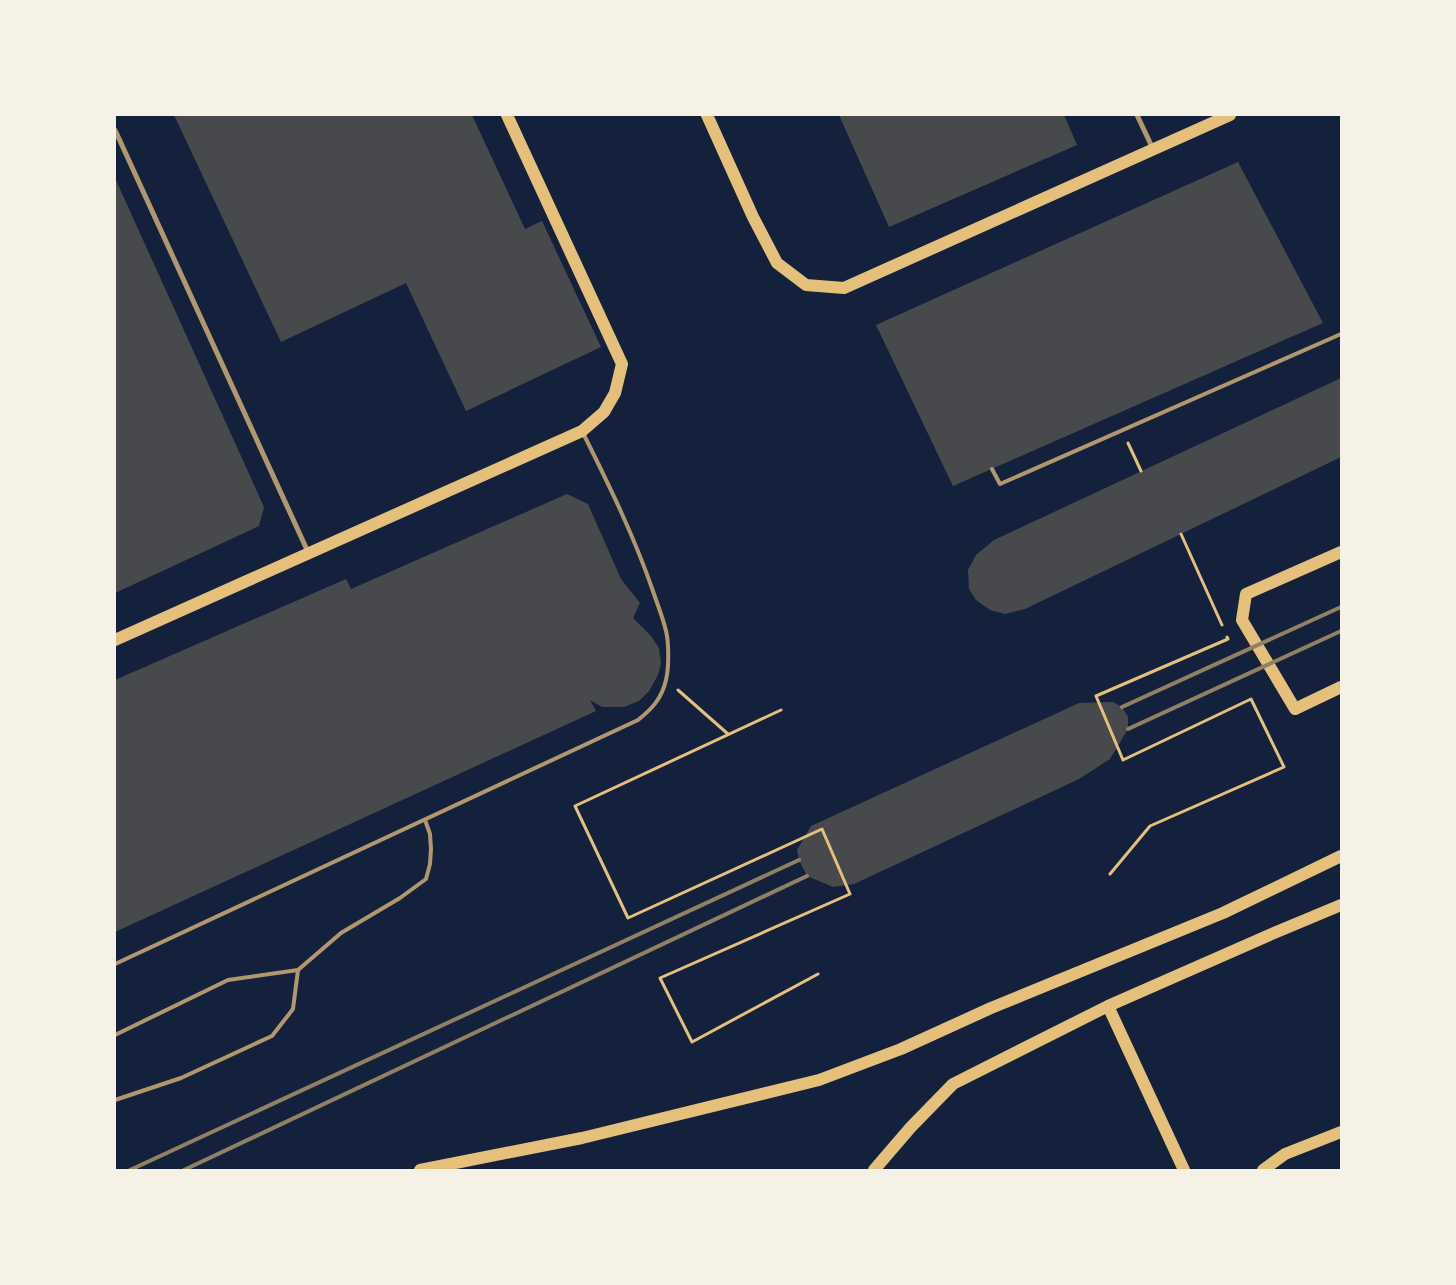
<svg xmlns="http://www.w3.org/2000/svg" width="1456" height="1285" viewBox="0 0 1456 1285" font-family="Signika,sans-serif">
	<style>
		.building { fill: #48494c }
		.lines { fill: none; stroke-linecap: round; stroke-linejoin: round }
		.path { stroke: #e5c07b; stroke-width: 3 }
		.service { stroke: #b1986c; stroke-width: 4 }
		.minor { stroke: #b1986c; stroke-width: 5 }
		.primary { stroke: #e5c07b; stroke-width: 12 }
		.rail { stroke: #918062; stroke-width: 4 }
	</style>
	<rect width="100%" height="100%" fill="#14213d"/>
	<!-- building -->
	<path class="building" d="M 174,115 L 472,115 L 525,229 L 542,221 L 601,347 L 466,411 L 406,283 L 281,342 Z
		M 839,115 L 1064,115 L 1077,145 L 889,227 Z
		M 1238,162 L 1323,323 L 953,486 L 876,325 Z
		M 115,178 L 264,507 L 259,526 L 115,593 Z
		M 1341,378 L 1341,457 L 1025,609 L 1005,614 L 990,610 L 976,600 L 969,589 L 968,570 L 976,555 L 994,540 Z
		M 567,494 L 588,504 L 621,579 L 640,603 L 633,618 L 651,636 L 659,648 L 661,664 L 658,675 L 649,691 L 639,701 L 624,707 L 602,707 L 590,700 L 596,711 L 115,932 L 115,680 L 346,579 L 351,589 Z
		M 1113,702 L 1122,707 L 1128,717 L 1128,729 L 1110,759 L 1079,779 L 854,884 L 833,887 L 807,876 L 799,860 L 797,850 L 811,826 L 1079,703 Z"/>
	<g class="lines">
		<!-- path -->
		<path class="path" d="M 1128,443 L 1141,471
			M 1181,534 L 1222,625
			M 678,690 L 728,734
			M 781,710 L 575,806 L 628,918 L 822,829 L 850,894 L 660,978 L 692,1042 L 818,974
			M 1110,874 L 1150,826 L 1284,767 L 1251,699 L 1123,760 L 1096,696 L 1228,639 L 1227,637"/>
		<!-- service -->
		<path class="service" d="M 992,469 L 1000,484 L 1341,334
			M 115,964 L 638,720 C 652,709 662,698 666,680 C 669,668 669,643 666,631 C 663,618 658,606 654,594 C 635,538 609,485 583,433
			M 115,1035 L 228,980 L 298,970 L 341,933 L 400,898 L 426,879 L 430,864 L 431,849 L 430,834 L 425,820
			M 115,1100 L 181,1078 L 272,1036 L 293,1009 L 298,970"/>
		<!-- minor -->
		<path class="minor" d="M 1137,115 L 1153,149
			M 115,130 L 308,552"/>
		<!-- primary -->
		<path class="primary" d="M 707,115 L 753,217 L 777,263 L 806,285 L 844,288 L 1230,115
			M 1341,552 L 1246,594 L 1242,620 L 1295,709 L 1341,687
			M 115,640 L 582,431 L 604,412 L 615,393 L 622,364 L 507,115
			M 1108,1006 L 1184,1170
			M 420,1170 L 582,1138 L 819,1080 L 901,1049 L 991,1008 L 1223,913 L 1341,856
			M 874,1170 L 911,1127 L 953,1084 L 1108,1006 L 1274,933 L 1341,905
			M 1263,1170 L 1285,1154 L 1341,1132"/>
		<!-- rail -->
		<path class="rail" d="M 1122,707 L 1341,607
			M 1128,729 L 1341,631
			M 130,1170 L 799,860
			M 184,1170 L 807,876"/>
	</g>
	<!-- border -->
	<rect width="1456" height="1285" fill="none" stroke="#f6f1e7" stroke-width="232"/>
</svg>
